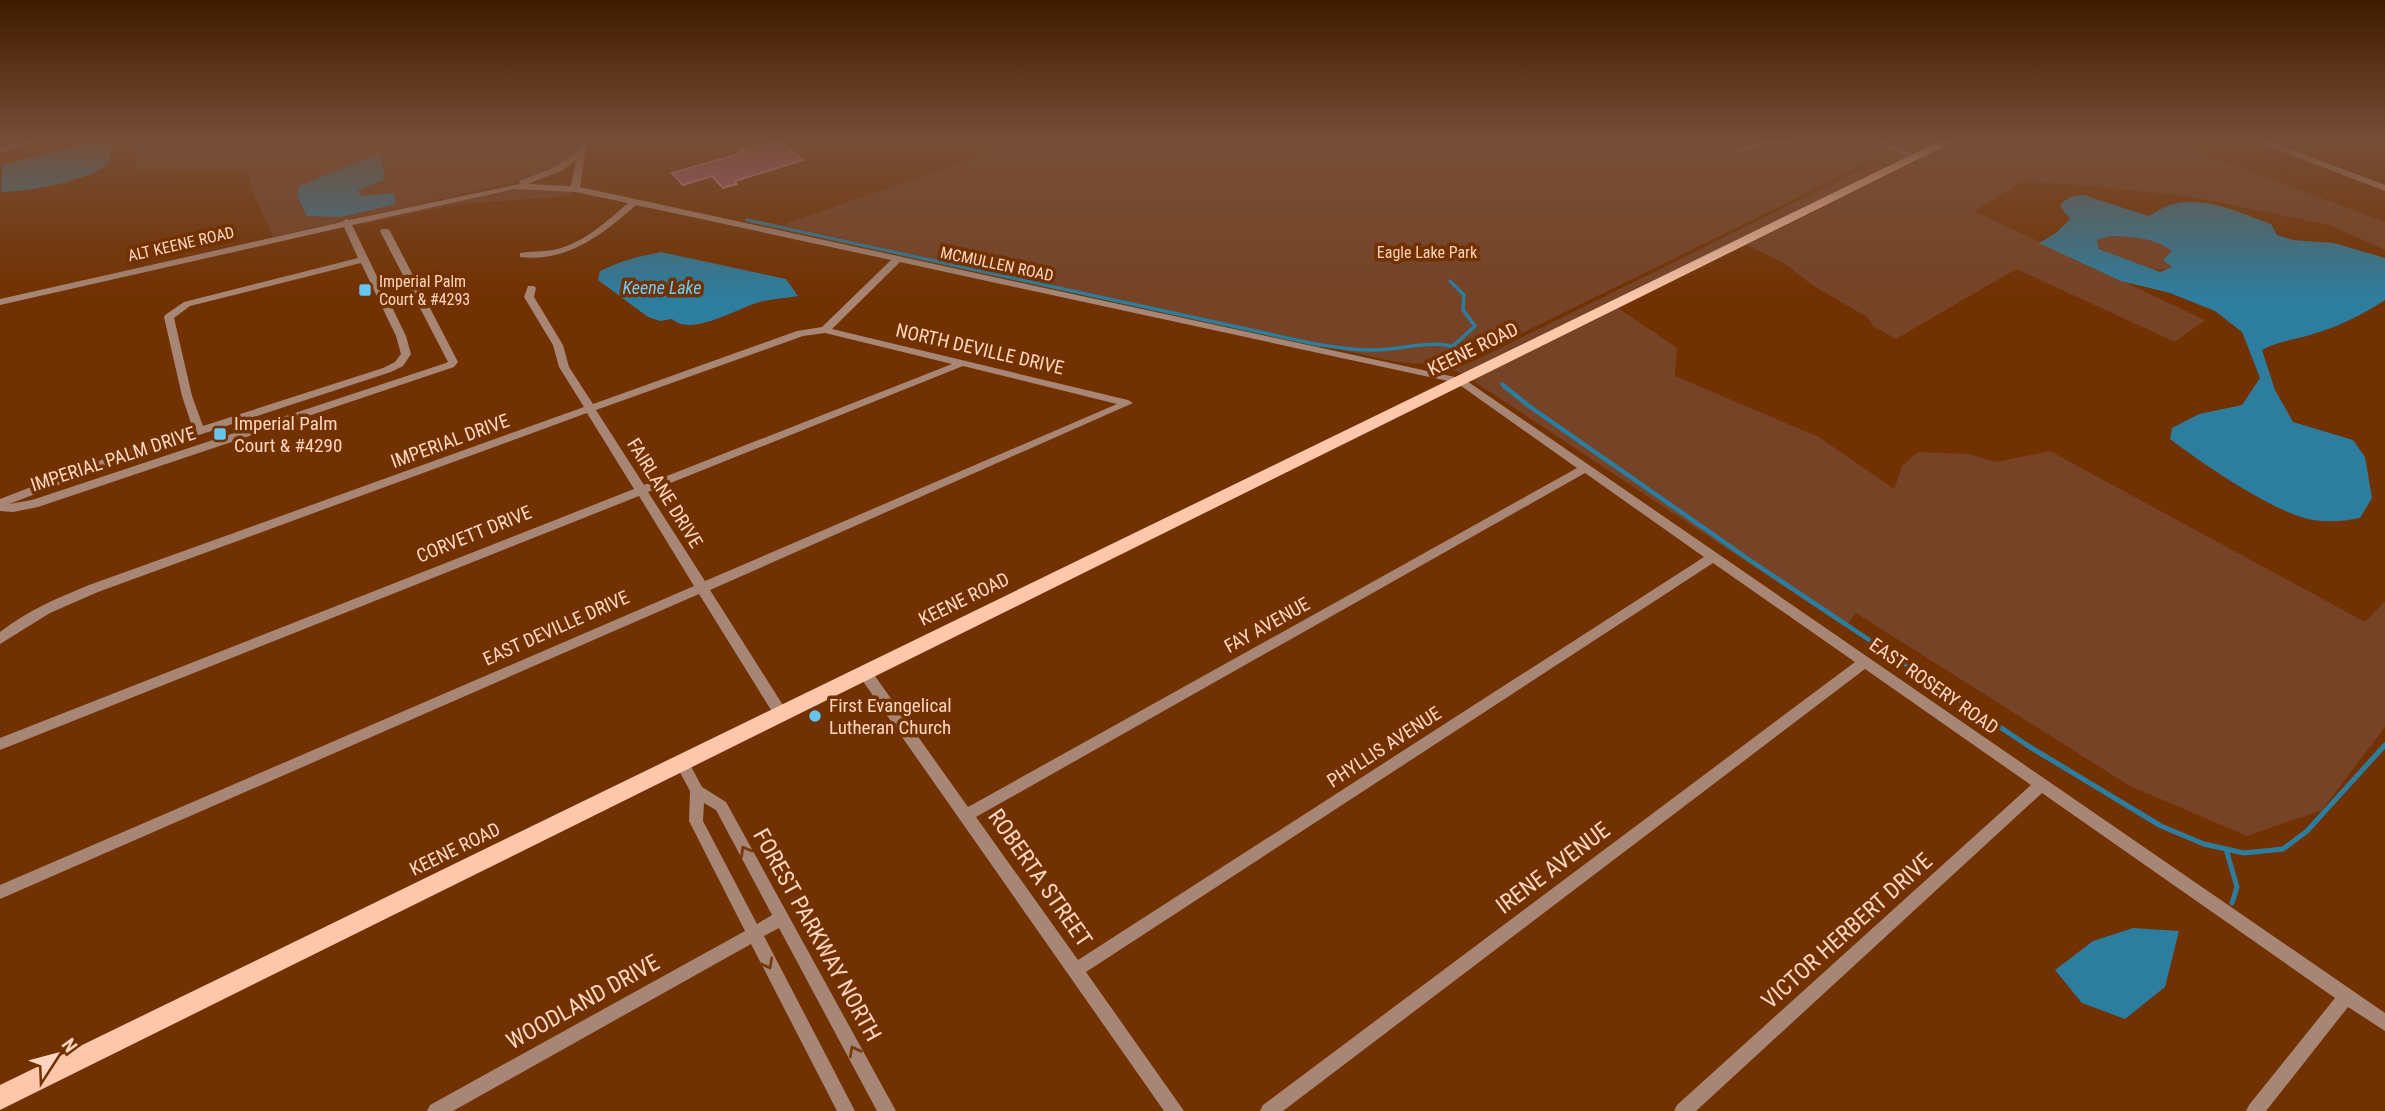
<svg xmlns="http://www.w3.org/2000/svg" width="2385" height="1111" viewBox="0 0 2385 1111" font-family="'Roboto Condensed',sans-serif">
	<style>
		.green { fill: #764326; fill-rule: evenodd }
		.water { fill: #2d7d9e; fill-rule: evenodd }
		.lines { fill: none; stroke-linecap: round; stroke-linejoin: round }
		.stream-far2 { stroke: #2d7d9e; stroke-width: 3.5 }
		.stream-far1 { stroke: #2d7d9e; stroke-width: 4.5 }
		.stream { stroke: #2d7d9e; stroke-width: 5 }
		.building { fill: #b06089; stroke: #d688af; stroke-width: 2 }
		.minor { fill: #a78675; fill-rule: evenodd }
		.major { fill: #fcc7ab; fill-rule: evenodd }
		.oneway { stroke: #773a0c }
		.poi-dot { fill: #65c5ee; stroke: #723100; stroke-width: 2.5 }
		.labels { text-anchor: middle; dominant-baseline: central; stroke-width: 7; stroke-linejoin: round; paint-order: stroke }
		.far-street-label { font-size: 16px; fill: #fdd5c0; stroke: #723100 }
		.far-park-label { font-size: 16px; fill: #fbd0b9; stroke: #723100 }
		.far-poi-label { font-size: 16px; fill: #fdd5c0; stroke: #723100; text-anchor: start }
		.far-water-label { font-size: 18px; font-style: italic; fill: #66cefb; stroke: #723100 }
		.street-label { font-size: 19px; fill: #fdd5c0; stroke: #723100 }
		.poi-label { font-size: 19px; fill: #fdd5c0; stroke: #723100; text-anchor: start }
		.near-street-label { font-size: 23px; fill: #fdd5c0; stroke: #723100 }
	</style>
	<rect width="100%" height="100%" fill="#723100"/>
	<!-- green -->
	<path class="green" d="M 132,141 L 578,141 L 576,153 L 556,167 L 529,179 L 273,237 C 267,221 246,182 248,171 L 136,170 ZM 381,152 L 385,179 L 356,191 L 363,196 L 341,217 L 327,216 L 300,186 Z
		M 1023,141 L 1912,141 L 1478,355 C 1449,367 1424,365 1392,361 L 782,225 Z
		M 1957,141 L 2169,141 L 2385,222 L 2385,250 L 2330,225 L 2181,195 L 2025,180 L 1974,211 L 2205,320 L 2175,342 L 2016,269 L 1896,339 L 1873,326 L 1867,317 L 1812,285 L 1784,263 L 1747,245 Z
		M 1897,152 L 1908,157 L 1463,374 L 1447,368 L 1462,366 L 1482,357 Z
		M 513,189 L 573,192 L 571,196 L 459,204 L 355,226 L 354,223 Z
		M 2110,236 C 2133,237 2153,237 2172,251 L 2169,256 L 2172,267 C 2148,277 2121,259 2099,248 L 2097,240 Z
		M 1618,308 L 1677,348 L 1675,376 L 1819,437 L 1894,489 L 1902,466 L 1918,452 L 1969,454 L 1996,462 L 2050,451 L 2365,622 L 2385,601 L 2385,727 L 2322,810 L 2247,836 L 2130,786 L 1856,613 L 1845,627 L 1472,380 Z"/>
	<!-- water -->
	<path class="water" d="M 110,141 L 111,150 L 108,164 C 90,181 26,192 1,192 L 2,165 L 91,142 Z
		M 381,152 L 385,179 L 357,191 L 363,196 L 394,193 L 395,204 L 341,217 L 307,216 L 297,195 L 299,186 Z
		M 2084,195 L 2148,216 C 2156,212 2165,206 2173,204 C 2204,195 2243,214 2271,224 L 2277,235 L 2293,240 L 2334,243 L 2385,258 L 2385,300 C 2361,316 2337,327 2310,335 C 2293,340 2278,341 2262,350 L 2275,390 L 2293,422 L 2353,440 L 2365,457 L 2372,498 L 2360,518 C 2341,522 2319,523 2301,517 C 2262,504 2203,464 2170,439 L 2172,428 L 2199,414 L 2242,405 L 2260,378 L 2242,332 L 2215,311 L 2170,293 L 2121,281 L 2039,243 L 2056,233 L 2070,219 L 2060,206 C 2067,196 2072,196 2084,195 ZM 2110,236 C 2133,237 2153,237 2172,251 L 2163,260 L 2172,267 L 2160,272 L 2099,249 L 2097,240 Z
		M 661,252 L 786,279 L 798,296 C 786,298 771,299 759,302 C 737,309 690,337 672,319 L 660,321 L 648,317 L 598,280 L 600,271 C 620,261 640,256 661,252 Z
		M 2133,928 L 2179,931 L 2165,987 L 2125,1019 L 2082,1003 L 2055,970 L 2093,941 Z"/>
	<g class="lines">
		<!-- stream-far2 -->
		<path class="stream-far2" d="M 747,220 L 1315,344 C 1335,347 1355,351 1375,350 C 1408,350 1441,334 1470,355
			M 1450,281 L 1464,295 L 1463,310 L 1475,326 L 1454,345
			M 1502,384 L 1506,387"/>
		<!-- stream-far1 -->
		<path class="stream-far1" d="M 1504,386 L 1529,406 L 1754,563 L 1965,704"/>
		<!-- stream -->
		<path class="stream" d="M 1962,702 L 2030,747 L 2161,826 L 2204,844 L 2244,853 L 2283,849 L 2307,831 L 2385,745
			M 2226,849 L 2237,887 L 2232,903"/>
	</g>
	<!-- building -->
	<path class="building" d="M 780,141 L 803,160 L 735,181 L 737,184 L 723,188 L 712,176 L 683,185 L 672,173 L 742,153 L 739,150 Z"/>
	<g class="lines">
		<!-- minor -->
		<path class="minor" d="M 29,141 L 45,141 L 0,152 L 0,148 Z
			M 579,141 L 587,141 L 580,187 L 1464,379 L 2385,1013 L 2385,1031 L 2348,1007 L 2266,1111 L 2246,1111 L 2249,1105 L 2335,998 L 2042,793 L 1696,1111 L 1674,1111 L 1677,1105 L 2031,785 L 1865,669 L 1283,1111 L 1260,1111 L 1263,1105 L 1855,662 L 1713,563 L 1086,972 L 1184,1111 L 1164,1111 L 860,677 L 858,673 L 860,669 L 870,669 L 968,807 L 1577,468 L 1457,383 L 900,262 L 832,329 L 1128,400 L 1133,403 L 710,590 L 786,710 L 788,714 L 786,718 L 781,719 L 776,718 L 699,594 L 0,899 L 0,885 L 694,586 L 639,496 L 0,750 L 0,738 L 634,489 L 587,413 L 98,592 L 50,613 L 0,644 L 0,632 C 27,611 57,598 89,585 L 584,407 L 559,367 L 553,345 L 524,297 L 528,286 L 534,286 L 536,288 L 534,297 L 563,345 L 569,367 L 593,404 L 797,331 L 822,327 L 891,260 L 636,205 C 603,234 567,263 520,257 L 520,253 C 531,251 542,252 553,250 C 583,244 606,222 628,203 L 575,192 L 514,189 L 352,225 L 406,336 L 411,354 L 403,366 L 391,372 L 135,456 L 9,504 L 32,500 L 446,363 L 448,362 L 380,231 L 382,229 L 388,229 L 390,231 L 458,362 L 454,367 L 38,507 L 13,512 L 0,511 L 0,499 L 127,450 L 193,429 L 182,396 L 164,317 L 165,315 L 184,302 L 358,258 L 344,227 L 0,305 L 0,299 L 342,222 L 346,219 L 349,220 L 519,184 L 520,181 L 557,166 L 577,151 ZM 576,160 L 571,186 L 528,184 L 563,170 ZM 361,263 L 396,336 L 401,354 L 395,362 L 383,368 L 203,426 L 192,396 L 174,318 L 190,306 ZM 825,333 L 952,364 L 644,485 L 596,410 L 803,336 ZM 963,366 L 1117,404 L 705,581 L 648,492 ZM 1585,473 L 1704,557 L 1078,960 L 976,817 Z
			M 1770,141 L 1801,141 L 1797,143 L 1755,147 L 1736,152 L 1732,150 L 1755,143 Z
			M 1874,141 L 1885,141 L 1920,157 L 1913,159 Z
			M 2256,141 L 2268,141 L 2385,185 L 2385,191 Z
			M 682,757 L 687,759 L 702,787 L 726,802 L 896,1111 L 877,1111 L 779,928 L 764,936 L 855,1111 L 837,1111 L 751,944 L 453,1111 L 427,1111 L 430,1105 L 745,931 L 689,821 L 690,791 L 675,763 L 677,759 ZM 704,803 L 716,810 L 772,915 L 757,924 L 703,821 Z"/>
		<!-- major -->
		<path class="major" d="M 1940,141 L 1955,141 L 0,1110 L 0,1085 Z"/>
	</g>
	<!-- one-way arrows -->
	<defs><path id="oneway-chevron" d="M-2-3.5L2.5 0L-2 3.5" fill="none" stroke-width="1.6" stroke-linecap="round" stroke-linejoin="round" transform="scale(1.75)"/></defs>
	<g class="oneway">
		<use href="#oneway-chevron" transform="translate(745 851) rotate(-120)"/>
		<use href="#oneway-chevron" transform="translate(768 964) rotate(62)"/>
		<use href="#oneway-chevron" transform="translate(854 1051) rotate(-118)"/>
	</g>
	<!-- sky -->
	<linearGradient id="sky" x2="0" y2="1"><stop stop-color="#3f1b00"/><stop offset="0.47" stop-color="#764e37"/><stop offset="1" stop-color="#764e37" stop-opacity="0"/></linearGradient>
	<rect width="2385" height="297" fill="url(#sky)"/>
	<!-- markers -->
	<g class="poi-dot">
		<rect x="358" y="283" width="14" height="14" rx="3.5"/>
		<rect x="213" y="427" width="14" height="14" rx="3.5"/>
		<circle cx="815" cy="716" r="7"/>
	</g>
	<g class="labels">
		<!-- far-street labels -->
		<g class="far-street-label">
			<text transform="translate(181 244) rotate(-13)">ALT KEENE ROAD</text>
			<text transform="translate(997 264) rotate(12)">MCMULLEN ROAD</text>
		</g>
		<!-- far-park labels -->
		<g class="far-park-label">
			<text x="1427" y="252">Eagle Lake Park</text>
		</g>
		<!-- far-poi labels -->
		<g class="far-poi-label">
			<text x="379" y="281">Imperial Palm<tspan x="379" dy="18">Court &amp; #4293</tspan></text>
		</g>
		<!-- far-water labels -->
		<g class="far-water-label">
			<text x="662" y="287">Keene Lake</text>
		</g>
		<!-- street labels -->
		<g class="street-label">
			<text transform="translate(980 349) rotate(13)">NORTH DEVILLE DRIVE</text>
			<text transform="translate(1473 349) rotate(-26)">KEENE ROAD</text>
			<text transform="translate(450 441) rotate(-20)">IMPERIAL DRIVE</text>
			<text transform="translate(113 459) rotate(-18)">IMPERIAL PALM DRIVE</text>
			<text transform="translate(665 493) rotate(58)">FAIRLANE DRIVE</text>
			<text transform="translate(474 534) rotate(-22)">CORVETT DRIVE</text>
			<text transform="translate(964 599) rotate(-26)">KEENE ROAD</text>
			<text transform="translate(1267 625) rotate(-29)">FAY AVENUE</text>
			<text transform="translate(556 628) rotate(-24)">EAST DEVILLE DRIVE</text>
			<text transform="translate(1934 686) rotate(35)">EAST ROSERY ROAD</text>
			<text transform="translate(1384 747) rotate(-33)">PHYLLIS AVENUE</text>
			<text transform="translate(455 849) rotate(-26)">KEENE ROAD</text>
		</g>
		<!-- poi labels -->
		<g class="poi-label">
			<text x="234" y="423">Imperial Palm<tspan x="234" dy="22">Court &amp; #4290</tspan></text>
			<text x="829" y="705">First Evangelical<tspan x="829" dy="22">Lutheran Church</tspan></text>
		</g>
		<!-- near-street labels -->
		<g class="near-street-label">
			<text transform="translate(1553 868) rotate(-37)">IRENE AVENUE</text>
			<text transform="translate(1040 878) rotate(55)">ROBERTA STREET</text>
			<text transform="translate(1847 931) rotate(-42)">VICTOR HERBERT DRIVE</text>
			<text transform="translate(817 935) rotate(61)">FOREST PARKWAY NORTH</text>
			<text transform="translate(583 1002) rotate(-29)">WOODLAND DRIVE</text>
		</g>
	</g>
	<!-- north arrow -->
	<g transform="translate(56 1055) rotate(54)" stroke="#723100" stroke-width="5" paint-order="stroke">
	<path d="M0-5L12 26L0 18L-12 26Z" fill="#fdd5c0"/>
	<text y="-10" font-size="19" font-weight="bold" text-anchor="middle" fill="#fdd5c0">N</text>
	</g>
</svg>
